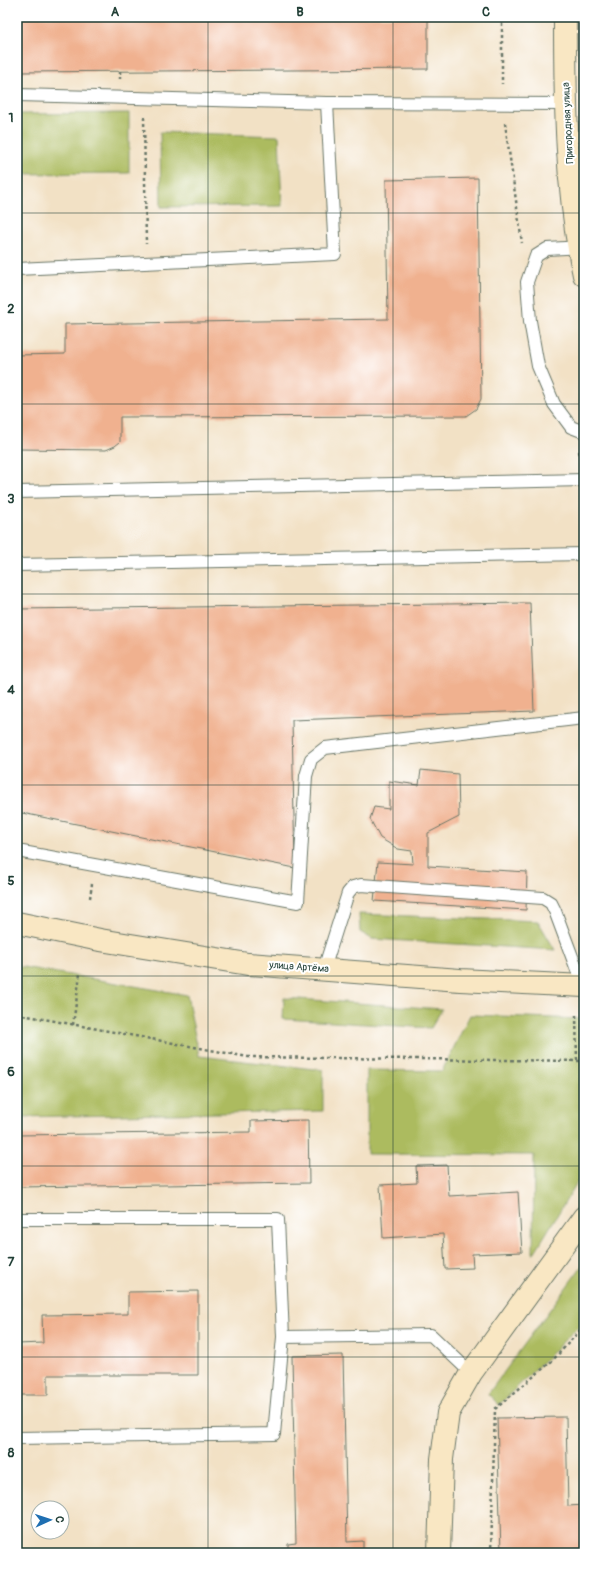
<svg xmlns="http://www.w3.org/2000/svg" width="601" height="1570" viewBox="0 0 601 1570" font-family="Pangolin,sans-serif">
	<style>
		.green { fill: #acbb5e; stroke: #667c49 }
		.building { fill: #f0b18f }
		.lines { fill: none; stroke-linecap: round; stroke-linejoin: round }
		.lane-casing { stroke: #697667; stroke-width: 14 }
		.secondary-casing { stroke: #697667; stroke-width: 24 }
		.path { stroke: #697667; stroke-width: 2.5; stroke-dasharray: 3 3; stroke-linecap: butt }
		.lane { stroke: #fff; stroke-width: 12 }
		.secondary { stroke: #f9e7c3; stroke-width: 22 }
		.grid { fill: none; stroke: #1f3d34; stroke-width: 1; stroke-opacity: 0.55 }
		.labels { text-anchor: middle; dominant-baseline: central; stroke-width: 4; stroke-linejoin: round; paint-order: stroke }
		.street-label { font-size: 10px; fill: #1f3d34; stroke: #fff }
		.neatline { fill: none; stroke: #1f3d34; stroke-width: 1.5 }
		.grid-label { font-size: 13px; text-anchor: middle; font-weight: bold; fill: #1f3d34 }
	</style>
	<rect width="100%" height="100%" fill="#fff"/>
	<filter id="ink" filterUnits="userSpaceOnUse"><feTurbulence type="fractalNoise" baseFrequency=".025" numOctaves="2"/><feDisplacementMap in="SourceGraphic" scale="8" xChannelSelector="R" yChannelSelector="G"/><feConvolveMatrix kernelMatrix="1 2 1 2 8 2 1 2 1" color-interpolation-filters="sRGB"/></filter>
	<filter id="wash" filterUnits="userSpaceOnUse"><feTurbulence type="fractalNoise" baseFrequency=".012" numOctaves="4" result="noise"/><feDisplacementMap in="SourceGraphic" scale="16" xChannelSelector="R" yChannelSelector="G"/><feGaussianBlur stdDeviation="0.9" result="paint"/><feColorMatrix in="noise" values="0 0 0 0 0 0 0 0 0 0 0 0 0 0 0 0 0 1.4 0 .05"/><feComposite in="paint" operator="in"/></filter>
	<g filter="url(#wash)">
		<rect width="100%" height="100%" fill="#f2e1c5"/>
		<!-- green -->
		<path class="green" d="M 129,113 L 129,173 L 17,174 L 17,114 Z
			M 160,132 L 279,136 L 282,206 L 161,207 Z
			M 359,914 L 538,921 L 555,950 L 372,939 L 360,932 Z
			M 17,966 L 187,995 L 199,1056 L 323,1070 L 323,1111 L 17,1117 Z
			M 284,998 L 442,1009 L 431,1028 L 283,1019 Z
			M 470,1015 L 582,1019 L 584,1021 L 584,1171 L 533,1255 L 534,1155 L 367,1154 L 367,1070 L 442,1071 Z
			M 584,1263 L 584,1321 L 499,1405 L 488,1394 Z"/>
		<g id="blocks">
			<!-- building -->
			<path class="building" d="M 17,17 L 428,17 L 428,69 L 17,72 Z
				M 478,178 L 481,399 L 476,409 L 466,416 L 120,417 L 120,442 L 115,446 L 106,450 L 17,449 L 17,355 L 65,354 L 65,324 L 388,319 L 386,180 Z
				M 530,603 L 534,711 L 292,720 L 295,868 L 17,812 L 17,609 Z
				M 421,770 L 458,774 L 459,817 L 428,833 L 428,866 L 527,872 L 526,910 L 374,901 L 378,862 L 413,864 L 412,851 L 398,849 L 380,838 L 370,819 L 374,807 L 389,809 L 389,781 L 419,785 Z
				M 308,1120 L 309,1183 L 17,1187 L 17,1135 L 251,1132 L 251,1121 Z
				M 447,1165 L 449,1196 L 518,1192 L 522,1252 L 472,1254 L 473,1268 L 445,1269 L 443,1234 L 383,1238 L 380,1185 L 417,1183 L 416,1166 Z
				M 198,1291 L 198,1375 L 48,1375 L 48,1395 L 17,1395 L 17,1344 L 43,1343 L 42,1315 L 128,1314 L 128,1292 Z
				M 343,1355 L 347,1542 L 363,1541 L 363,1553 L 288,1553 L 288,1544 L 296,1543 L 292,1356 Z
				M 566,1417 L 568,1506 L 584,1505 L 584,1553 L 501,1553 L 497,1418 Z"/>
		</g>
	</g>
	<g filter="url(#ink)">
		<use href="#blocks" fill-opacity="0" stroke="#697667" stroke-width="1"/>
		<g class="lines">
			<!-- lane casing -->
			<g class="lane-casing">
				<path id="lane" d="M 17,95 L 327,103 L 566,104
					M 583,247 L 547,249 L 536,256 L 527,282 L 530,321 L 538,366 L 554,404 L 571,427 L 584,432
					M 17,269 L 335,254 L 327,103
					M 17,492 L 584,480
					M 17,565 L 584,554
					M 17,851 L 298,902 L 306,776 L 311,759 L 325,748 L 584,718
					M 324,969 L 348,893 L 353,887 L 361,885 L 543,898 L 551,903 L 555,911 L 583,986
					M 17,1219 L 278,1219 L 283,1337 L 431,1335 L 471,1373
					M 17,1438 L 274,1434 L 283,1337"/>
			</g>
			<!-- secondary casing -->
			<g class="secondary-casing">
				<path id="secondary" d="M 565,17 C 565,103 566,191 584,275
					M 17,923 L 100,940 L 248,964 L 460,980 L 584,986
					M 439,1553 L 442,1459 L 448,1413 L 471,1373 L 584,1217"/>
			</g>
			<!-- path -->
			<path class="path" d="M 502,17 L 502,84
				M 120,71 L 120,79
				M 144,117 L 146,244
				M 505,123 L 522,243
				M 579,451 L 581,461
				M 90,898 L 92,884
				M 17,1014 L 248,1057 L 584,1061
				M 576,1015 L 577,1061
				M 73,1025 L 80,974
				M 491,1553 L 495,1409 L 552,1361 L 584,1326"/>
			<!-- lane -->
			<use href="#lane" class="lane"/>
			<!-- secondary -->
			<use href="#secondary" class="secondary"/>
		</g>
	</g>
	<!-- grid -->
	<path class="grid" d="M 208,17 L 208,1553M 393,17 L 393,1553M 17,213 L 584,213M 17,404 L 584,404M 17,594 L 584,594M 17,785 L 584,785M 17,976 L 584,976M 17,1166 L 584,1166M 17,1357 L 584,1357"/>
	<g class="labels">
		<!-- street labels -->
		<g class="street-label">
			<text transform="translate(568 123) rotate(-93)">Пригородная улица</text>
			<text transform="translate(299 967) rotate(4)">улица Артёма</text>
		</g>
	</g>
	<!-- margin -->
	<rect width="601" height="1570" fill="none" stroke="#fff" stroke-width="44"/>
	<!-- north arrow -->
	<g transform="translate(50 1520) rotate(87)"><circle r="19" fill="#ffffff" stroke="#a5b1ae"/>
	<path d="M0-3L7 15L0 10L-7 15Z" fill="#1f6fb2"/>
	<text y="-6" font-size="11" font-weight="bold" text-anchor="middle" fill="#1f3d34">С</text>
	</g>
	<rect x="22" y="22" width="557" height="1526" class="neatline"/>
	<g class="grid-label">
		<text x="115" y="16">A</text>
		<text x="300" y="16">B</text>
		<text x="486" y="16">C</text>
		<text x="11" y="122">1</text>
		<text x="11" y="313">2</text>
		<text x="11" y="503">3</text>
		<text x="11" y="694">4</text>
		<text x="11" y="885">5</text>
		<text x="11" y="1076">6</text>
		<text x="11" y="1266">7</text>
		<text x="11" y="1457">8</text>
	</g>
</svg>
